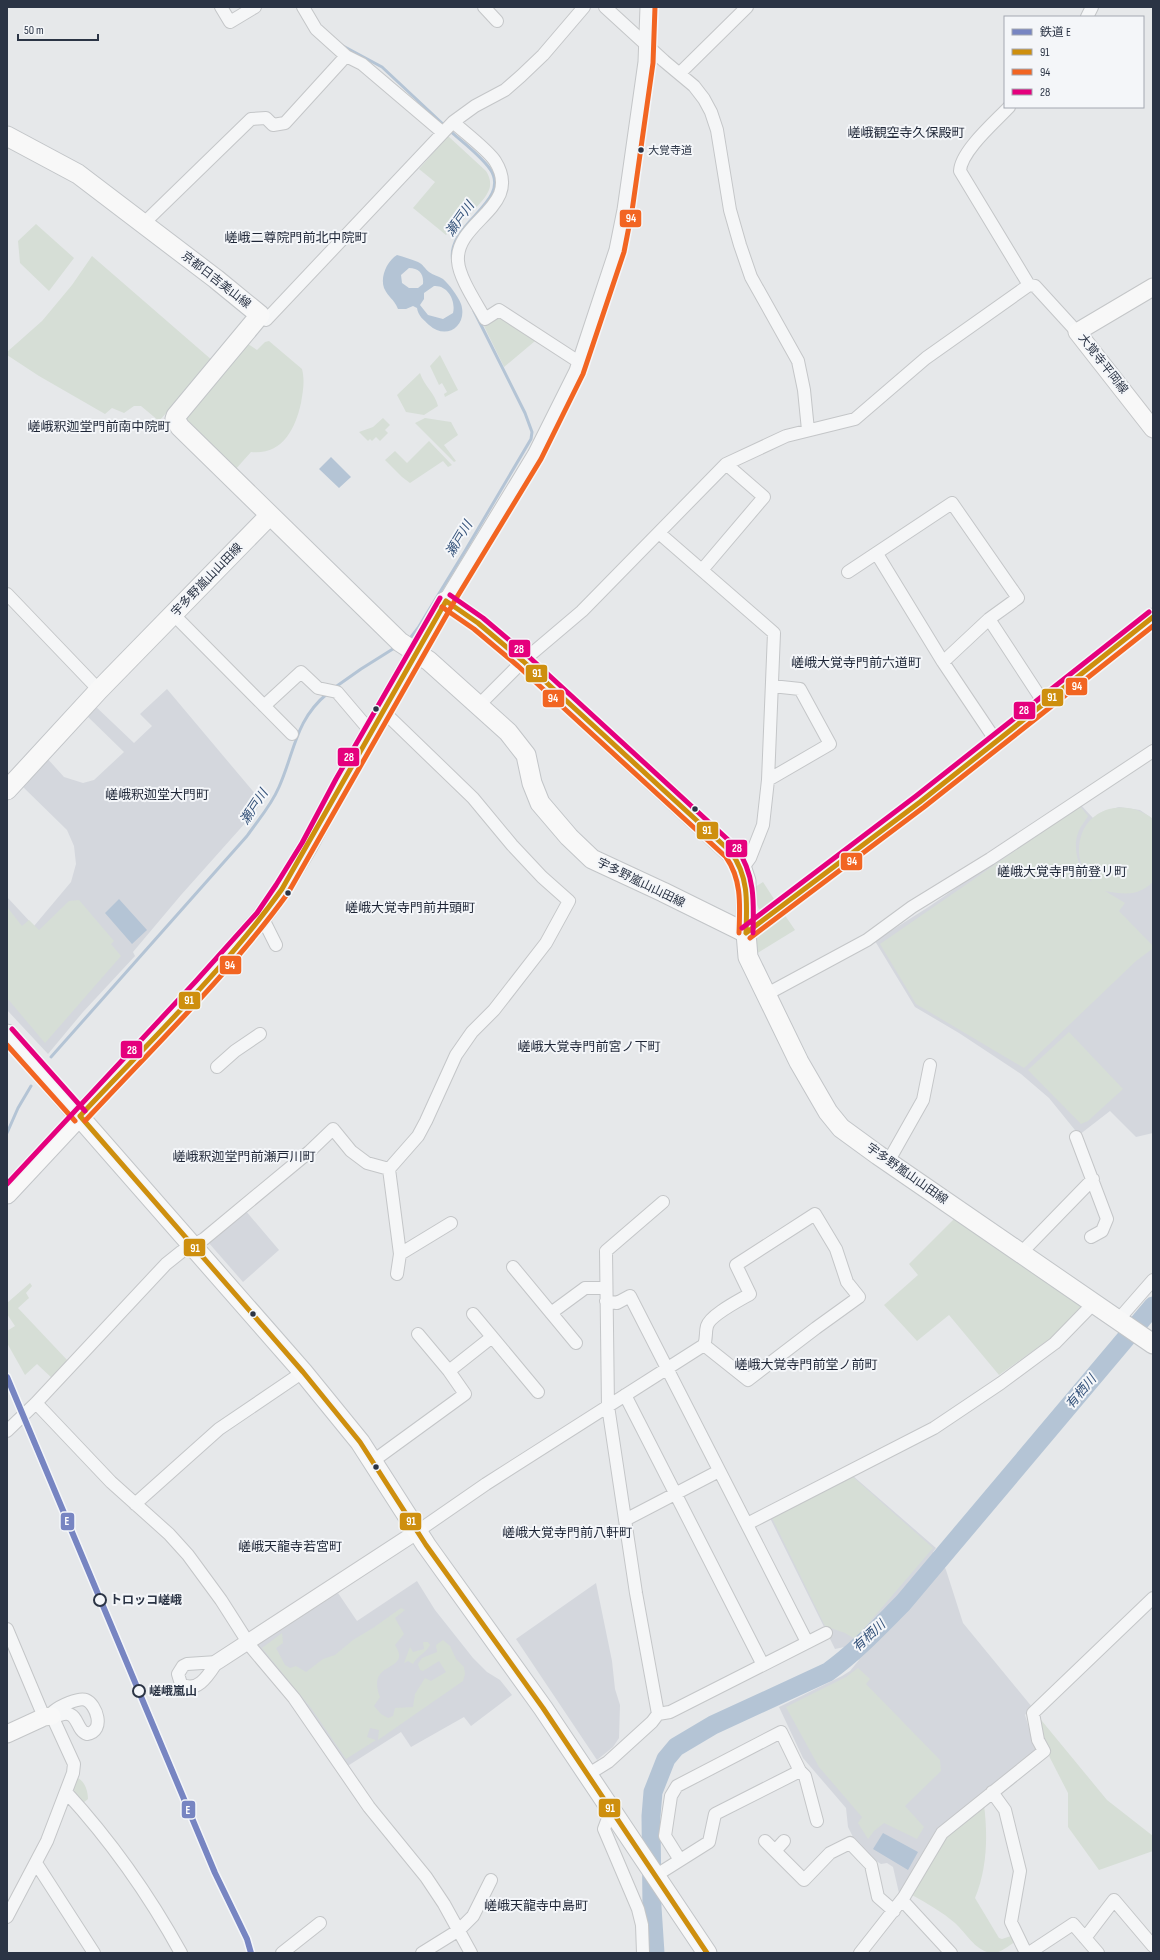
<svg xmlns="http://www.w3.org/2000/svg" width="1160" height="1960" viewBox="0 0 1160 1960" font-family="'Sofia Sans Condensed','Noto Sans JP',sans-serif">
	<style>
		.built { fill: #d4d7dd }
		.green { fill: #d6ded6 }
		.water { fill: #b4c4d5; fill-rule: evenodd }
		.lines { fill: none; stroke-linecap: round; stroke-linejoin: round }
		.stream { stroke: #b4c4d5; stroke-width: 3 }
		.river { stroke: #b4c4d5; stroke-width: 19 }
		.minor-casing { stroke: #c4c6c8; stroke-width: 14 }
		.tertiary-casing { stroke: #c4c6c8; stroke-width: 17 }
		.secondary-casing { stroke: #c4c6c8; stroke-width: 19 }
		.primary-casing { stroke: #c2c5c8; stroke-width: 21 }
		.minor { stroke: #f5f6f7; stroke-width: 12 }
		.tertiary { stroke: #f5f6f7; stroke-width: 15 }
		.secondary { stroke: #f8f8f8; stroke-width: 17 }
		.primary { stroke: #f8f8f8; stroke-width: 19 }
		.bus-1-casing { stroke: #f4f6f9; stroke-width: 8 }
		.bus-2-casing { stroke: #f4f6f9; stroke-width: 8 }
		.bus-3-casing { stroke: #f4f6f9; stroke-width: 8 }
		.bus-1 { stroke: #ce8f0e; stroke-width: 5 }
		.bus-2 { stroke: #f26522; stroke-width: 5 }
		.bus-3 { stroke: #e5007d; stroke-width: 5 }
		.rail-1-casing { stroke: #f4f6f9; stroke-width: 9 }
		.rail-1 { stroke: #7785c2; stroke-width: 6 }
		.bus-dot { fill: #2b3445; stroke: #f4f6f9; stroke-width: 1.5 }
		.stop-dot { fill: #f4f6f9; stroke: #2b3445; stroke-width: 2 }
		.labels { text-anchor: middle; dominant-baseline: central; stroke-width: 4; stroke-linejoin: round; paint-order: stroke }
		.bus-label { font-size: 11px; fill: #2b3445; stroke: #f4f6f9; text-anchor: start }
		.street-label { font-size: 12px; fill: #2b3445; stroke: #f4f6f9 }
		.stop-label { font-size: 12px; font-weight: bold; fill: #2b3445; stroke: #f4f6f9; text-anchor: start }
		.neighbourhood-label { font-size: 13px; fill: #1d2536; stroke: #f4f6f9 }
		.water-label { font-size: 13px; font-style: italic; fill: #34527a; stroke: #f4f6f9 }
		.line-badge { stroke: #f4f6f9; stroke-width: 1.5 }
		.badge-label { font-size: 11px; text-anchor: middle; font-weight: bold; fill: #fff }
	</style>
	<rect width="100%" height="100%" fill="#e6e8ea"/>
	<!-- built -->
	<path class="built" d="M 167,689 L 262,802 L 247,821 L 181,895 L 133,952 L 135,956 L 83,1012 L 48,1054 L 7,1010 L 7,897 L 34,926 L 71,882 L 76,864 L 74,846 L 67,830 L 21,785 L 46,757 L 64,777 L 83,783 L 94,780 L 124,752 L 84,713 L 93,704 L 134,743 L 152,726 L 140,714 Z
		M 1079,803 L 1093,818 L 1102,812 L 1119,807 L 1140,810 L 1153,819 L 1153,1133 L 1136,1137 L 1110,1111 L 1079,1135 L 1049,1098 L 1021,1074 L 959,1033 L 915,1007 L 875,941 L 930,906 Z
		M 245,1210 L 279,1250 L 243,1282 L 208,1242 Z
		M 852,1475 L 936,1548 L 933,1552 L 943,1563 L 946,1570 L 963,1623 L 1032,1707 L 1025,1715 L 1036,1751 L 936,1830 L 899,1893 L 893,1867 L 887,1863 L 881,1864 L 864,1853 L 858,1847 L 848,1827 L 846,1808 L 803,1758 L 779,1707 L 842,1676 L 850,1671 L 859,1660 L 849,1646 L 835,1649 L 769,1516 Z
		M 417,1581 L 435,1610 L 473,1658 L 487,1672 L 500,1680 L 512,1695 L 471,1726 L 464,1717 L 411,1747 L 401,1732 L 346,1767 L 256,1645 L 338,1593 L 357,1621 Z
		M 596,1583 L 612,1661 L 615,1689 L 620,1705 L 619,1738 L 613,1747 L 597,1760 L 516,1639 Z"/>
	<!-- green -->
	<path class="green" d="M 448,136 L 486,171 C 490,177 492,185 488,192 C 482,205 457,225 446,235 L 413,208 L 435,182 L 419,169 Z
		M 36,224 L 74,258 L 49,291 L 20,263 L 18,241 Z
		M 92,256 L 213,361 L 159,421 L 141,406 L 134,406 L 124,413 L 112,408 L 105,414 L 39,376 L 7,355 L 7,352 L 42,321 L 72,285 Z
		M 499,315 L 535,341 L 504,367 L 484,326 Z
		M 269,341 L 302,369 C 305,381 303,391 301,403 C 295,430 282,455 251,452 L 234,471 L 185,419 L 248,344 L 257,350 L 265,342 Z
		M 440,355 L 458,390 L 445,397 L 444,394 L 447,392 L 442,383 L 439,385 L 430,366 Z
		M 420,373 C 424,386 435,393 438,406 L 424,415 L 406,412 L 397,395 Z
		M 383,418 L 390,425 L 385,430 L 388,433 L 380,441 L 376,437 L 372,441 L 370,439 L 368,441 L 359,432 L 373,427 Z
		M 425,418 L 451,422 L 458,435 L 444,445 L 456,461 L 454,462 L 415,423 Z
		M 429,441 L 452,465 L 448,467 L 443,461 L 410,483 L 402,477 L 385,460 L 395,451 L 407,463 Z
		M 1080,806 L 1088,816 C 1085,821 1080,827 1078,833 C 1072,848 1079,873 1092,882 C 1087,873 1079,864 1079,852 C 1078,810 1123,795 1153,819 L 1153,882 C 1137,897 1124,894 1105,891 L 1125,903 L 1119,911 L 1152,945 L 1152,949 L 1136,961 L 1024,1068 L 916,1004 L 880,944 Z
		M 763,882 L 776,902 L 769,907 L 759,909 L 756,903 L 755,887 Z
		M 79,900 L 114,941 L 111,944 L 121,956 L 45,1043 L 7,998 L 7,907 L 22,926 L 29,920 L 39,930 L 69,901 Z
		M 782,911 L 795,930 L 756,954 L 754,937 L 757,930 Z
		M 1069,1032 L 1123,1089 L 1088,1121 L 1081,1124 L 1028,1070 Z
		M 958,1215 L 1086,1303 L 1054,1336 L 999,1375 L 949,1315 L 917,1341 L 884,1305 L 918,1275 L 909,1264 Z
		M 30,1283 L 32,1286 L 26,1293 L 29,1298 L 18,1308 L 69,1362 L 54,1380 L 37,1364 L 25,1375 L 7,1343 L 7,1331 L 15,1326 L 7,1314 L 7,1303 Z
		M 853,1477 L 933,1548 L 855,1639 L 845,1633 L 825,1626 L 771,1516 Z
		M 401,1608 L 405,1610 L 395,1618 L 404,1634 L 395,1645 C 413,1673 365,1659 380,1697 L 374,1706 L 381,1714 L 388,1718 L 393,1716 L 395,1708 L 413,1707 L 415,1694 L 425,1678 L 431,1681 L 446,1672 L 439,1661 L 423,1671 L 420,1670 L 418,1664 L 422,1658 L 437,1652 L 436,1645 L 443,1640 L 450,1646 L 456,1659 L 464,1667 L 465,1674 L 463,1681 L 378,1740 L 379,1730 L 370,1728 L 367,1737 L 376,1740 L 346,1759 L 311,1708 L 262,1648 L 282,1633 L 283,1643 L 276,1648 L 285,1665 L 290,1668 L 296,1666 L 306,1672 L 323,1659 L 335,1655 L 353,1640 L 373,1628 Z
		M 423,1642 L 428,1642 L 430,1645 C 426,1653 417,1656 413,1664 L 408,1661 L 404,1663 L 410,1647 L 413,1652 L 424,1649 Z
		M 858,1668 L 870,1679 L 866,1684 L 940,1760 L 941,1771 L 905,1806 L 924,1827 L 917,1839 L 884,1823 L 874,1831 L 868,1839 L 858,1823 L 862,1817 L 819,1767 L 786,1707 L 846,1677 Z
		M 1037,1715 L 1107,1800 L 1153,1836 L 1153,1851 L 1099,1870 L 1068,1827 L 1068,1793 L 1050,1758 Z
		M 78,1778 C 85,1782 88,1791 88,1799 L 83,1803 C 73,1795 72,1791 76,1779 Z
		M 984,1805 C 988,1836 987,1869 975,1898 L 999,1938 L 1002,1939 L 1011,1936 L 1015,1942 C 1008,1946 998,1955 990,1953 C 974,1949 966,1933 955,1923 C 942,1912 927,1903 912,1895 L 944,1839 Z"/>
	<!-- water -->
	<path class="water" d="M 397,255 C 404,257 411,259 418,262 C 423,264 425,269 429,272 C 433,275 438,276 443,279 C 449,284 458,296 461,304 C 468,325 447,341 429,325 C 424,320 418,316 417,308 L 413,306 L 406,309 L 398,309 C 394,299 388,297 384,288 C 380,277 387,261 397,255 ZM 409,268 C 419,268 424,274 423,284 L 418,288 L 409,288 L 402,283 L 401,275 ZM 434,286 C 448,285 456,301 453,313 L 443,319 L 428,315 L 420,305 L 424,299 L 424,293 Z
		M 331,457 L 351,477 L 339,488 L 319,469 Z
		M 119,899 L 147,930 L 132,944 L 105,913 Z
		M 883,1833 L 918,1852 L 908,1870 L 873,1849 Z"/>
	<g class="lines">
		<!-- stream -->
		<path class="stream" d="M 343,46 L 382,67 L 445,126
			M 449,130 C 462,142 479,154 490,169 C 513,202 444,224 453,262
			M 408,641 L 418,628 L 465,551 L 531,439 L 532,432 L 525,413 L 474,311
			M 334,688 L 361,669 L 396,647
			M 51,1057 L 247,836 C 258,820 271,806 279,787 C 295,751 295,720 328,693
			M 7,1133 L 18,1108 L 31,1086"/>
		<!-- river -->
		<path class="river" d="M 655,1953 L 652,1907 L 651,1816 L 653,1792 L 666,1759 L 676,1747 L 713,1725 L 828,1672 C 856,1652 879,1627 903,1603 L 1153,1306"/>
		<!-- minor casing -->
		<g class="minor-casing">
			<path id="minor" d="M 221,7 L 230,22 L 255,7
				M 303,7 L 316,29 L 346,56
				M 484,7 L 497,21
				M 605,7 L 664,61 L 694,86 L 704,99 L 711,112 L 717,130 L 730,210 L 740,245 L 751,277 L 798,361 L 804,390 L 808,430
				M 1087,17 L 1092,7
				M 680,73 L 747,7
				M 1009,107 C 995,122 961,151 960,171 L 1029,285
				M 453,122 L 475,106 L 505,90 L 521,76 L 543,55 L 584,7
				M 143,224 L 251,119 L 266,118 L 273,125 L 285,123 L 346,56 L 362,64 L 442,132
				M 260,315 L 266,320 L 453,122 C 464,132 488,150 495,161 C 524,207 455,221 458,261 C 459,278 477,304 485,319 L 499,310 L 579,362
				M 659,533 L 774,633 L 768,780 L 763,825 L 750,858 L 742,869
				M 877,554 L 943,662 L 996,741
				M 702,570 L 764,497 L 726,464
				M 848,572 L 952,503 L 1018,598 L 989,619 L 943,662
				M 7,594 L 99,690
				M 174,615 L 292,734
				M 989,619 L 1044,703
				M 479,705 L 523,661 L 582,611 L 726,464 L 786,436 L 855,419 L 926,358 L 1029,285 L 1035,286 L 1077,332
				M 264,706 L 301,672 L 318,688 L 337,692 L 371,732
				M 383,711 L 473,798 L 512,845 L 542,877 L 569,901 L 546,943 L 494,1010 L 472,1032 L 456,1055 L 426,1121 L 418,1136 L 389,1169
				M 768,780 L 830,744 L 800,689 L 772,686
				M 262,917 L 276,945
				M 767,994 L 867,940 L 912,907 L 990,859 L 1153,751
				M 217,1067 L 235,1051 L 260,1034
				M 1076,1137 L 1107,1219 L 1102,1231 L 1091,1237
				M 888,1162 L 923,1100 L 930,1065
				M 1021,1253 L 1093,1179
				M 400,1254 L 451,1223
				M 513,1267 L 576,1343
				M 606,1301 L 617,1303 L 630,1296 L 807,1642
				M 551,1313 L 585,1288 L 606,1288
				M 473,1314 L 538,1392
				M 1118,1320 L 1153,1280
				M 449,1371 L 492,1337
				M 625,1395 L 763,1665
				M 36,1403 L 111,1482 L 169,1534 L 188,1555 L 221,1600 L 251,1647 L 294,1698 L 369,1807 L 426,1877 L 444,1904 L 471,1953
				M 7,1431 L 36,1403 L 166,1264 L 181,1252 L 204,1239 L 309,1152 L 333,1129 L 351,1151 L 367,1163 L 389,1169 L 400,1254 L 397,1274
				M 373,1461 L 465,1394 L 449,1371 L 418,1334
				M 135,1504 L 219,1429 L 303,1372
				M 625,1520 L 719,1471
				M 747,1524 L 934,1428 L 1001,1383 L 1055,1343 L 1093,1304
				M 418,1531 L 486,1484 L 704,1345 C 707,1338 705,1333 707,1326 C 710,1315 740,1300 750,1294 L 736,1265 L 815,1214 L 836,1249 L 847,1282 L 859,1297 L 816,1328 L 748,1380 L 704,1345
				M 7,1629 L 44,1717
				M 217,1662 C 209,1674 198,1694 181,1684 L 178,1674 L 183,1666 L 187,1664 Z
				M 658,1714 L 636,1593 L 608,1406 L 606,1251 L 663,1202
				M 587,1775 L 608,1762 L 652,1722 L 658,1714 L 670,1712 L 826,1633
				M 66,1792 C 111,1841 149,1895 181,1953
				M 992,1792 L 1005,1810 L 1020,1871 L 1011,1922 L 1026,1953
				M 611,1810 L 604,1829 L 638,1909 L 642,1925 L 643,1953
				M 765,1841 L 804,1880 L 830,1853 L 850,1843 L 871,1865 L 878,1897 L 894,1911
				M 775,1851 L 784,1841
				M 680,1860 L 665,1836 L 671,1796 L 677,1786 L 781,1732 L 800,1771 L 805,1776 L 817,1821
				M 36,1863 L 94,1953
				M 655,1876 L 709,1842 L 715,1814 L 800,1771
				M 902,1900 L 951,1953
				M 7,1917 L 47,1841 L 73,1773 L 74,1764 L 52,1716 L 54,1711 C 60,1706 79,1697 86,1700 C 96,1704 106,1731 87,1734 C 77,1731 78,1715 68,1714 C 62,1713 58,1717 52,1716
				M 1085,1938 L 1114,1900 L 1153,1946
				M 282,1953 L 320,1923
				M 422,1953 L 459,1930 L 473,1916 L 491,1880
				M 860,1953 L 904,1897 L 942,1833 L 1044,1751 L 1038,1740 L 1033,1713 L 1153,1598
				M 1029,1953 L 1073,1924 L 1098,1953"/>
		</g>
		<!-- tertiary casing -->
		<g class="tertiary-casing">
			<path id="tertiary" d="M 446,601 L 535,455 L 577,371 L 617,250 L 625,210 L 646,62 L 648,7
				M 217,1662 L 418,1531"/>
		</g>
		<!-- secondary casing -->
		<g class="secondary-casing">
			<path id="secondary" d="M 1153,287 L 1077,332 L 1153,429
				M 746,933 L 767,916 L 920,802 L 1153,617
				M 7,1734 L 44,1717 L 52,1716"/>
		</g>
		<!-- primary casing -->
		<g class="primary-casing">
			<path id="primary" d="M 7,136 L 78,174 L 216,279 L 260,315 L 176,416 L 175,419 L 180,427 L 400,642 L 429,661 L 508,732 L 526,755 L 532,783 L 540,803 L 569,837 L 592,859 L 663,892 L 746,933
				M 7,790 L 99,690 L 269,516
				M 7,1034 L 303,1372 L 360,1442 L 426,1545 L 543,1708 L 707,1953
				M 7,1194 L 201,986 L 262,917 L 282,889 L 308,846 L 342,782 L 446,601 L 478,623 L 523,661 L 734,856 L 742,869 L 746,881 L 746,933 L 748,957 L 799,1062 L 828,1112 L 841,1128 L 878,1155 L 1153,1344"/>
		</g>
		<!-- minor -->
		<use href="#minor" class="minor"/>
		<!-- tertiary -->
		<use href="#tertiary" class="tertiary"/>
		<!-- secondary -->
		<use href="#secondary" class="secondary"/>
		<!-- primary -->
		<use href="#primary" class="primary"/>
		<!-- bus-1 casing -->
		<g class="bus-1-casing">
			<path id="bus-1" d="M 446,601 L 478,623 L 523,661 L 731,852 C 749,877 747,903 746,933
				M 746,933 L 920,802 L 1153,617
				M 80,1116 L 303,1372 L 360,1442 L 426,1545 L 543,1708 L 707,1953
				M 80,1116 C 147,1044 225,969 282,889 L 446,601"/>
		</g>
		<!-- bus-2 casing -->
		<g class="bus-2-casing">
			<path id="bus-2" d="M 442,607 L 474,629 L 518,666 L 726,857 C 742,880 740,905 739,933
				M 750,938 L 924,807 L 1153,626
				M 7,1045 L 75,1121
				M 85,1121 C 153,1048 230,973 288,893 L 454,602 L 541,459 L 583,374 L 624,252 L 632,211 L 653,63 L 655,7"/>
		</g>
		<!-- bus-3 casing -->
		<g class="bus-3-casing">
			<path id="bus-3" d="M 450,595 L 483,618 L 528,656 L 736,847 C 755,874 754,902 753,933
				M 742,928 L 916,796 L 1149,612
				M 12,1029 L 85,1111
				M 7,1184 L 196,981 L 257,913 L 276,885 L 302,843 L 336,779 L 440,598"/>
		</g>
		<!-- bus-1 -->
		<use href="#bus-1" class="bus-1"/>
		<!-- bus-2 -->
		<use href="#bus-2" class="bus-2"/>
		<!-- bus-3 -->
		<use href="#bus-3" class="bus-3"/>
		<!-- rail-1 casing -->
		<g class="rail-1-casing">
			<path id="rail-1" d="M 7,1377 L 215,1873 L 247,1939 L 251,1953"/>
		</g>
		<!-- rail-1 -->
		<use href="#rail-1" class="rail-1"/>
	</g>
	<!-- markers -->
	<g class="bus-dot">
		<circle cx="641" cy="150" r="3.5"/>
		<circle cx="376" cy="709" r="3.5"/>
		<circle cx="695" cy="809" r="3.5"/>
		<circle cx="288" cy="893" r="3.5"/>
		<circle cx="253" cy="1314" r="3.5"/>
		<circle cx="376" cy="1467" r="3.5"/>
	</g>
	<g class="stop-dot">
		<circle cx="100" cy="1600" r="6"/>
		<circle cx="139" cy="1691" r="6"/>
	</g>
	<g class="labels">
		<!-- bus labels -->
		<g class="bus-label">
			<text x="648" y="150">大覚寺道</text>
		</g>
		<!-- street labels -->
		<g class="street-label">
			<text transform="translate(216 280) rotate(38)">京都日吉美山線</text>
			<text transform="translate(1103 364) rotate(52)">大覚寺平岡線</text>
			<text transform="translate(207 580) rotate(-46)">宇多野嵐山山田線</text>
			<text transform="translate(641 883) rotate(26)">宇多野嵐山山田線</text>
			<text transform="translate(907 1174) rotate(35)">宇多野嵐山山田線</text>
		</g>
		<!-- stop labels -->
		<g class="stop-label">
			<text x="110" y="1600">トロッコ嵯峨</text>
			<text x="149" y="1691">嵯峨嵐山</text>
		</g>
		<!-- neighbourhood labels -->
		<g class="neighbourhood-label">
			<text x="906" y="133">嵯峨観空寺久保殿町</text>
			<text x="296" y="238">嵯峨二尊院門前北中院町</text>
			<text x="99" y="427">嵯峨釈迦堂門前南中院町</text>
			<text x="856" y="663">嵯峨大覚寺門前六道町</text>
			<text x="157" y="795">嵯峨釈迦堂大門町</text>
			<text x="1062" y="872">嵯峨大覚寺門前登リ町</text>
			<text x="410" y="908">嵯峨大覚寺門前井頭町</text>
			<text x="589" y="1047">嵯峨大覚寺門前宮ノ下町</text>
			<text x="244" y="1157">嵯峨釈迦堂門前瀬戸川町</text>
			<text x="806" y="1365">嵯峨大覚寺門前堂ノ前町</text>
			<text x="567" y="1533">嵯峨大覚寺門前八軒町</text>
			<text x="290" y="1547">嵯峨天龍寺若宮町</text>
			<text x="536" y="1906">嵯峨天龍寺中島町</text>
		</g>
		<!-- water labels -->
		<g class="water-label">
			<text transform="translate(460 219) rotate(-55)">瀬戸川</text>
			<text transform="translate(459 539) rotate(-59)">瀬戸川</text>
			<text transform="translate(254 807) rotate(-57)">瀬戸川</text>
			<text transform="translate(1081 1392) rotate(-50)">有栖川</text>
			<text transform="translate(869 1636) rotate(-43)">有栖川</text>
		</g>
	</g>
	<g class="line-badge">
		<rect x="619" y="209" width="23" height="19" rx="4" fill="#f26522"/>
		<rect x="508" y="639" width="23" height="19" rx="4" fill="#e5007d"/>
		<rect x="525" y="664" width="23" height="19" rx="4" fill="#ce8f0e"/>
		<rect x="1065" y="677" width="23" height="19" rx="4" fill="#f26522"/>
		<rect x="1041" y="688" width="23" height="19" rx="4" fill="#ce8f0e"/>
		<rect x="542" y="689" width="23" height="19" rx="4" fill="#f26522"/>
		<rect x="1013" y="701" width="23" height="19" rx="4" fill="#e5007d"/>
		<rect x="337" y="747" width="23" height="20" rx="4" fill="#e5007d"/>
		<rect x="696" y="821" width="23" height="19" rx="4" fill="#ce8f0e"/>
		<rect x="725" y="839" width="23" height="19" rx="4" fill="#e5007d"/>
		<rect x="840" y="852" width="23" height="19" rx="4" fill="#f26522"/>
		<rect x="219" y="955" width="23" height="20" rx="4" fill="#f26522"/>
		<rect x="178" y="991" width="23" height="19" rx="4" fill="#ce8f0e"/>
		<rect x="120" y="1040" width="23" height="19" rx="4" fill="#e5007d"/>
		<rect x="183" y="1238" width="23" height="19" rx="4" fill="#ce8f0e"/>
		<rect x="399" y="1512" width="23" height="19" rx="4" fill="#ce8f0e"/>
		<rect x="60" y="1512" width="15" height="19" rx="4" fill="#7785c2"/>
		<rect x="598" y="1798" width="23" height="20" rx="4" fill="#ce8f0e"/>
		<rect x="181" y="1800" width="15" height="19" rx="4" fill="#7785c2"/>
	</g>
	<g class="badge-label">
		<text x="631" y="222">94</text>
		<text x="519" y="653">28</text>
		<text x="537" y="677">91</text>
		<text x="1077" y="690">94</text>
		<text x="1052" y="701">91</text>
		<text x="553" y="702">94</text>
		<text x="1024" y="714">28</text>
		<text x="349" y="761">28</text>
		<text x="707" y="834">91</text>
		<text x="737" y="852">28</text>
		<text x="852" y="865">94</text>
		<text x="230" y="969">94</text>
		<text x="189" y="1004">91</text>
		<text x="132" y="1054">28</text>
		<text x="195" y="1252">91</text>
		<text x="411" y="1525">91</text>
		<text x="67" y="1525">E</text>
		<text x="610" y="1812">91</text>
		<text x="188" y="1814">E</text>
	</g>
	<!-- border -->
	<rect width="1160" height="1960" fill="none" stroke="#2b3445" stroke-width="16"/>
	<!-- legend -->
	<rect x="1004" y="16" width="140" height="92" fill="#f4f6f9" stroke="#a4a8b1"/>
	<rect x="1012" y="29" width="20" height="6" fill="#7785c2" stroke="#a4a8b1"/>
	<text x="1040" y="36" font-size="12" fill="#2b3445">鉄道 E</text>
	<rect x="1012" y="49" width="20" height="6" fill="#ce8f0e" stroke="#a4a8b1"/>
	<text x="1040" y="56" font-size="12" fill="#2b3445">91</text>
	<rect x="1012" y="69" width="20" height="6" fill="#f26522" stroke="#a4a8b1"/>
	<text x="1040" y="76" font-size="12" fill="#2b3445">94</text>
	<rect x="1012" y="89" width="20" height="6" fill="#e5007d" stroke="#a4a8b1"/>
	<text x="1040" y="96" font-size="12" fill="#2b3445">28</text>
	<!-- scale -->
	<path d="M18 34v6h80v-6" fill="none" stroke="#2b3445" stroke-width="2"/>
	<text x="24" y="34" font-size="12" fill="#2b3445" stroke="#f4f6f9" stroke-width="3" paint-order="stroke">50 m</text>
</svg>
